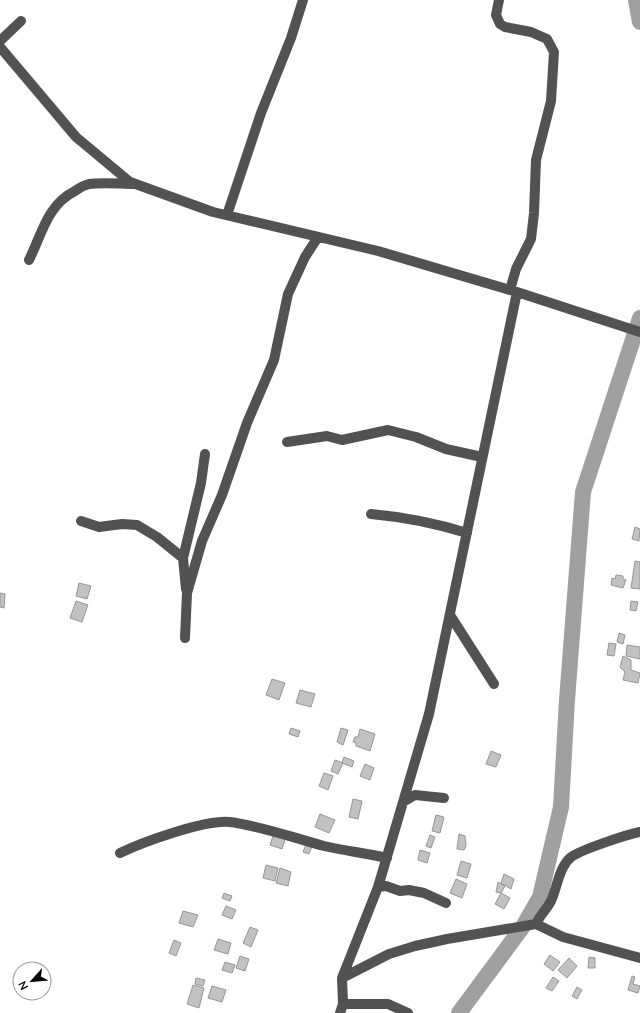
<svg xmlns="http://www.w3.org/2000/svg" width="640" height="1013" viewBox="0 0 640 1013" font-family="'Nunito Sans',sans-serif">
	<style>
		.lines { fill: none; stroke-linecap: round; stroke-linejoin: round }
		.river { stroke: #a0a0a0; stroke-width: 16 }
		.building { fill: #c2c2c2; stroke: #969696 }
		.minor { stroke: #525252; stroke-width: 10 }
	</style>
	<rect width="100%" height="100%" fill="#fff"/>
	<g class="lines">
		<!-- river -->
		<path class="river" d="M 636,0 L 640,22
			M 459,1013 L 524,925 L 540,897 L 561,807 L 567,700 L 583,492 L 640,318"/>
	</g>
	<!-- building -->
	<path class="building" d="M 635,527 L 640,529 L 639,541 L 632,539 Z
		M 635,561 L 640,562 L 640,589 L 631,588 Z
		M 616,575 L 623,576 L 623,579 L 626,580 L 623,588 L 611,585 L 612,578 L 615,579 Z
		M 79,583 L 91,586 L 87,599 L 76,596 Z
		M 0,593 L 5,594 L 4,608 L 0,607 Z
		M 76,601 L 88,605 L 82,622 L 70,618 Z
		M 631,601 L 638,602 L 636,611 L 630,610 Z
		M 619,633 L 625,635 L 623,644 L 617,642 Z
		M 609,643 L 616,644 L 614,656 L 607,655 Z
		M 627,645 L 640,647 L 640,659 L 626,656 Z
		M 623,656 L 631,660 L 631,670 L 640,673 L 638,683 L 623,680 L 625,672 L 620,667 Z
		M 272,679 L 285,683 L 279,700 L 266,695 Z
		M 300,690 L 315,694 L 311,707 L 296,703 Z
		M 291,728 L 300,731 L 298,737 L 289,734 Z
		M 341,728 L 348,730 L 343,745 L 337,742 Z
		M 360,729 L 375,734 L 370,751 L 356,746 L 356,743 L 353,742 L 355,737 L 358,737 Z
		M 491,751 L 501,755 L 496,767 L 486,764 Z
		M 344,757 L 354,761 L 352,767 L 342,763 Z
		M 335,760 L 343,763 L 338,774 L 331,771 Z
		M 365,764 L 374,768 L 370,780 L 360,776 Z
		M 324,773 L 333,776 L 328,790 L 319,786 Z
		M 353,799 L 362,801 L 358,819 L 349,817 Z
		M 320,814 L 335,820 L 329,833 L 315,827 Z
		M 436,815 L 444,817 L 440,833 L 432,831 Z
		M 274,833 L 286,837 L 282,849 L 270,845 Z
		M 459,834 L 465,836 L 466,846 L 464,850 L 457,849 Z
		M 430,835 L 435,837 L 431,848 L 426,846 Z
		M 307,842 L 313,844 L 309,854 L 303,852 Z
		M 420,850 L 430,853 L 427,863 L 418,860 Z
		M 461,861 L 471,864 L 467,878 L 457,875 Z
		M 266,865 L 278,868 L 275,881 L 263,878 Z
		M 280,868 L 291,872 L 288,886 L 276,883 Z
		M 504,874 L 514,879 L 511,889 L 501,883 Z
		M 456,879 L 467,884 L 462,898 L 450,893 Z
		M 498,882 L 505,886 L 501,893 L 496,892 Z
		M 224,893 L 232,896 L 230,901 L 222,898 Z
		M 501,893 L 510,898 L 504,909 L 495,904 Z
		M 226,906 L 236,910 L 232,919 L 222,915 Z
		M 183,911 L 198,915 L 193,927 L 179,923 Z
		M 250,927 L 258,930 L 251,947 L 243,943 Z
		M 218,939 L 231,943 L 228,954 L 214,950 Z
		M 174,940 L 181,943 L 176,956 L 169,953 Z
		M 550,955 L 560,962 L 553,971 L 544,964 Z
		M 240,956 L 249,959 L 245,971 L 236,968 Z
		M 589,957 L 595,958 L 595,968 L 588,968 Z
		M 569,958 L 577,966 L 567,978 L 558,970 Z
		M 225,962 L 235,965 L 232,973 L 222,970 Z
		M 632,976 L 635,977 L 633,984 L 640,986 L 638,993 L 628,990 Z
		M 553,977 L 559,981 L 552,991 L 546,988 Z
		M 196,978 L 205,980 L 203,986 L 195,984 Z
		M 193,985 L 204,988 L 199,1008 L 187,1004 Z
		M 212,986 L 226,990 L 222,1002 L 208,998 Z
		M 577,987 L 582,990 L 577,999 L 572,996 Z"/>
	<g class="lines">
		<!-- minor -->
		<path class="minor" d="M 499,0 L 496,15 L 500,24 L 505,27 L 531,32 L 547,39 L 554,52 L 551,101 L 536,160 L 534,213 L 531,239 L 516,269 L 510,290
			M 0,41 L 21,21
			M 0,47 L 76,137 L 130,182 L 213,212 L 378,251 L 517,292
			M 227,215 L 261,113 L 291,38 L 303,0
			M 29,260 C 42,234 47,205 75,191 C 79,188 85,185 89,184 C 103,182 121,184 135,184
			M 287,442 L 327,436 L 342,440 L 388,430 L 416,437 L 446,449 L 482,457
			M 371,514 C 404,517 435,523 467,533
			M 81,521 L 99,527 L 122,524 L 137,525 L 157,537 L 183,558
			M 186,589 L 183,558 L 201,483 L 205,454
			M 450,615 L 494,684
			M 185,638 L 187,593 L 202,541 L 222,495 L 247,423 L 274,360 L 288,294 L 305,257 L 318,237
			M 403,802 L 415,795 L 444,798
			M 120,853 C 143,842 206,819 230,822 C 261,826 294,838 324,846 C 345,851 366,853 387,858
			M 378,887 L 386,886 L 400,891 L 409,890 L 424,893 L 446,903
			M 536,924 C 540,915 547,909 551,901 C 557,888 559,868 570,858 C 579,850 626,835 640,832
			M 342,978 L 389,954 L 415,946 L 447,939 L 536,924 L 563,937 L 640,958
			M 343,1004 L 388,1004 L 408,1013
			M 340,1013 L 343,1004 L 342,978 L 378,887 L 429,714 L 517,292 L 640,332"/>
	</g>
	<!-- north arrow -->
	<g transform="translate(32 981) rotate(243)"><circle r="19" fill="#ffffff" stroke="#999999"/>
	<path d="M0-3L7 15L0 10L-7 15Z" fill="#000000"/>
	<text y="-6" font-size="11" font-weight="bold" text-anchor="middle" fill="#000000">N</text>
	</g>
</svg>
